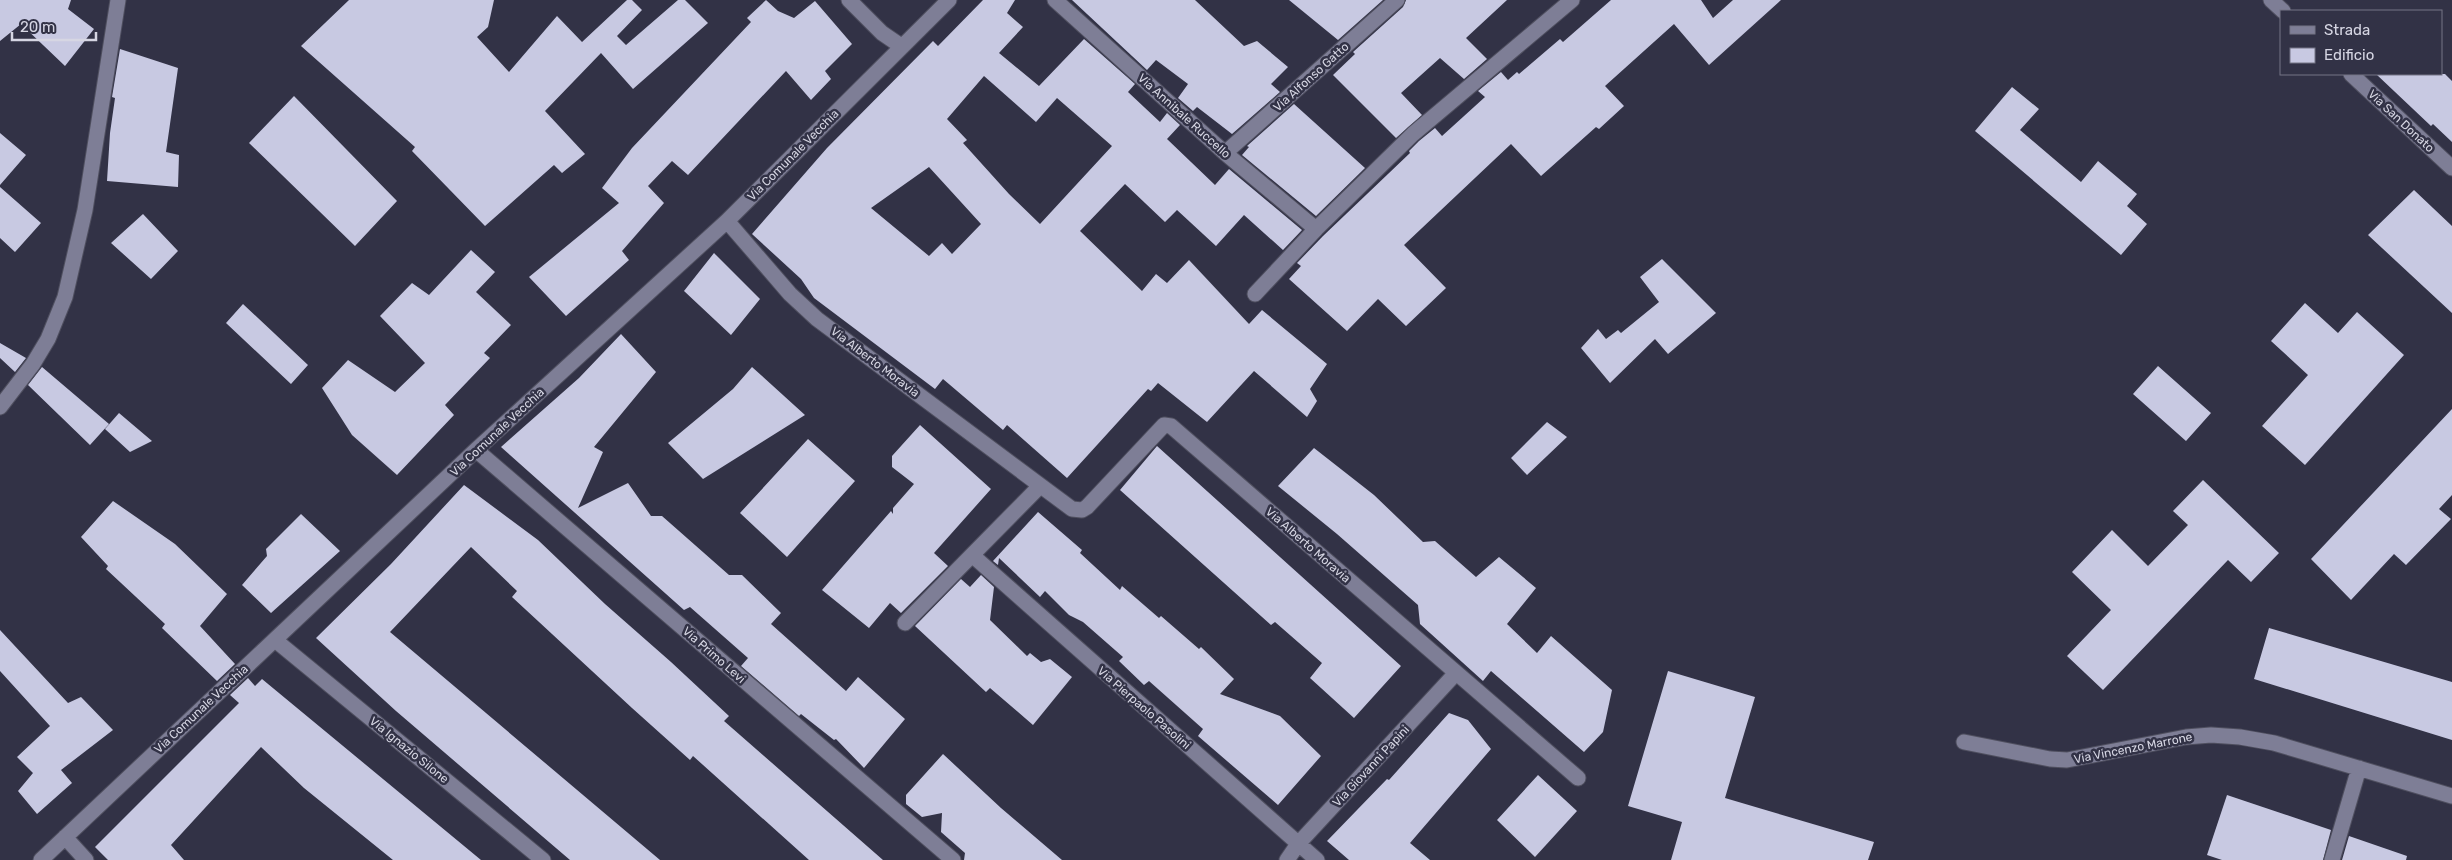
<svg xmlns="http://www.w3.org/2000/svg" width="2452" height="860" viewBox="0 0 2452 860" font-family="Rubik,sans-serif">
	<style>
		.building { fill: #c8c9e2; fill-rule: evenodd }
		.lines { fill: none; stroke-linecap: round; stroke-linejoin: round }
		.minor-casing { stroke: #4f4f5f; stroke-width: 17 }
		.minor { stroke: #7e7e96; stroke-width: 15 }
		.labels { text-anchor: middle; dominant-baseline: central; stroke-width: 5; stroke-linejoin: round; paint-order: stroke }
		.street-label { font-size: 12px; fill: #d6d6e3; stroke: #323246 }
	</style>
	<rect width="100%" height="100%" fill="#323246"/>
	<!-- building -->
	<path class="building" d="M 0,0 L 71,0 L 68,9 L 94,29 L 65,66 L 21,24 L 0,41 Z
		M 349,0 L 494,0 L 488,27 L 477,37 L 509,72 L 557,16 L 582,42 L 627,0 L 632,0 L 642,10 L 617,36 L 626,45 L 678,0 L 685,0 L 708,23 L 633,89 L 601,53 L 545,111 L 585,154 L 562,173 L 554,165 L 485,226 L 412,151 L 415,147 L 301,46 Z
		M 766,0 L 778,11 L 794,18 L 815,1 L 852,44 L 825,71 L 831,79 L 811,100 L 786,71 L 688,175 L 672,161 L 648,186 L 664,203 L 622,251 L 629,260 L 566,316 L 529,277 L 619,203 L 602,188 L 632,148 L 751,22 L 747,18 Z
		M 983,0 L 1015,0 L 1007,13 L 1023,27 L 999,53 L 1039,86 L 1084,39 L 1135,84 L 1128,92 L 1160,122 L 1167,113 L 1180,125 L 1167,139 L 1215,185 L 1229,169 L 1302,230 L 1283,250 L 1244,215 L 1216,246 L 1177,210 L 1165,222 L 1125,184 L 1080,231 L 1142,291 L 1156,274 L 1167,283 L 1189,260 L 1249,324 L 1262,310 L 1327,364 L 1310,389 L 1317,401 L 1307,417 L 1254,371 L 1207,422 L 1158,383 L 1151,391 L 1148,389 L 1067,478 L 1007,425 L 1003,430 L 943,379 L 935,389 L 814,298 L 801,279 L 752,234 L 827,148 L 933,41 L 938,46 ZM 984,76 L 1036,122 L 1057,98 L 1112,146 L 1040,224 L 1009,194 L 963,143 L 967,140 L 947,119 ZM 929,167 L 981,224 L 952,254 L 942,243 L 929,256 L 871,208 Z
		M 1072,0 L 1195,0 L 1244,46 L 1257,41 L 1288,67 L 1271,84 L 1280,92 L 1232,134 L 1197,107 L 1193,111 L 1178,98 L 1188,84 L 1156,60 L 1147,70 Z
		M 1289,0 L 1383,0 L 1338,40 Z
		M 1406,0 L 1507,0 L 1466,38 L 1487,59 L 1464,79 L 1440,58 L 1401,93 L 1422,115 L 1396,138 L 1333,75 L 1355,54 L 1353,52 L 1403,7 Z
		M 1611,0 L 1701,0 L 1713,18 L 1733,0 L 1781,0 L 1709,65 L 1674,24 L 1605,86 L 1624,106 L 1599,129 L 1596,127 L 1541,176 L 1511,144 L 1404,245 L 1446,288 L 1406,326 L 1378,299 L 1347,331 L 1289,279 L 1301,266 L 1297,263 L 1323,236 L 1410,153 L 1409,151 L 1419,141 L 1435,128 L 1442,136 L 1485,97 L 1478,91 L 1501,72 L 1508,80 L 1517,72 L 1519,74 L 1560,39 L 1563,42 Z
		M 120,49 L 178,68 L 166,152 L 179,155 L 178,187 L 107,181 L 110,133 L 115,98 L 112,97 Z
		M 2376,74 L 2445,74 L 2452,81 L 2452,142 L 2433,124 L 2431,126 Z
		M 2012,87 L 2039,109 L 2020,130 L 2081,182 L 2098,161 L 2137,194 L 2127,206 L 2147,224 L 2121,255 L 1975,131 Z
		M 294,96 L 397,201 L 355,246 L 249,143 Z
		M 1294,104 L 1365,168 L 1316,216 L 1242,155 L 1249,147 L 1247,146 Z
		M 0,133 L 26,155 L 0,185 Z
		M 0,187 L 41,223 L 15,252 L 0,238 Z
		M 2414,190 L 2452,226 L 2452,313 L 2368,235 Z
		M 143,214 L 178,251 L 151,279 L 111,243 Z
		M 471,250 L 495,272 L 476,292 L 511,325 L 484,353 L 490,358 L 445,405 L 454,415 L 397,475 L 352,435 L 322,388 L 348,360 L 395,392 L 425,363 L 380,316 L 412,283 L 429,295 Z
		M 714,253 L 760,299 L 731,335 L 684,291 Z
		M 1662,259 L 1716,313 L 1668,354 L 1655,339 L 1610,383 L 1581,348 L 1598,329 L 1606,339 L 1618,330 L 1621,333 L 1659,302 L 1640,277 Z
		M 2305,303 L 2338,333 L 2357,312 L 2404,355 L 2305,465 L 2262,426 L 2308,375 L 2271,341 Z
		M 243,304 L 308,365 L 291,384 L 226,323 Z
		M 621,334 L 656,372 L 594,447 L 603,452 L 578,508 L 628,483 L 651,516 L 662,516 L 729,575 L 742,575 L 781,613 L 771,624 L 846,691 L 858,677 L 905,719 L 864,768 L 836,739 L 834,740 L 801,714 L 799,716 L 741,666 L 748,658 L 690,607 L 684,610 L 501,447 L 579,378 Z
		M 0,343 L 26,358 L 15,372 L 0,358 Z
		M 2158,366 L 2211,413 L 2186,441 L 2133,394 Z
		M 42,367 L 109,424 L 90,445 L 28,385 Z
		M 752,367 L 805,415 L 703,479 L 668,443 L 733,389 Z
		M 2452,409 L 2452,495 L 2439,509 L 2451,519 L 2406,565 L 2394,554 L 2351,600 L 2311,559 Z
		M 119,413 L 152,441 L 130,452 L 105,429 Z
		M 1547,422 L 1567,437 L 1527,475 L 1511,458 Z
		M 920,425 L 991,489 L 934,553 L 948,566 L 901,613 L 890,603 L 869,628 L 822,590 L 891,511 L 893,514 L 893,508 L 914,484 L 892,467 L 892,456 Z
		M 808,439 L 855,481 L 787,557 L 740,513 Z
		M 1157,446 L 1401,666 L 1354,718 L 1310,678 L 1322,663 L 1275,622 L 1271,625 L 1120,490 Z
		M 1314,448 L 1374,495 L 1423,542 L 1435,541 L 1476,577 L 1499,557 L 1536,588 L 1507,624 L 1537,653 L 1551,636 L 1612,690 L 1603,732 L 1584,752 L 1491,671 L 1483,681 L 1420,624 L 1418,605 L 1337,534 L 1278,486 Z
		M 2203,480 L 2279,553 L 2251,582 L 2228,560 L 2103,690 L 2067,656 L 2111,610 L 2072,572 L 2112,530 L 2148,566 L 2188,525 L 2173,511 Z
		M 464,485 L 538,540 L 605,604 L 671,662 L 729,716 L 724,721 L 883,860 L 809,860 L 693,756 L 690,760 L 632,708 L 512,597 L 517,591 L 471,547 L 390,632 L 660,860 L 570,860 L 396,711 L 316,638 L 391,564 Z
		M 113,501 L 175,544 L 227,594 L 200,626 L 235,664 L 217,681 L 162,628 L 165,624 L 106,569 L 108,566 L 81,537 Z
		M 1038,512 L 1082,550 L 1080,553 L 1120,590 L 1122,586 L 1159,618 L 1161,616 L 1199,649 L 1201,647 L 1234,679 L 1220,694 L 1280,716 L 1321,756 L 1278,805 L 1198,736 L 1203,729 L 1149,681 L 1144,685 L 1119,661 L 1123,657 L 1083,622 L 1069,615 L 1045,591 L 1040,597 L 999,558 L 998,565 L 993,561 Z
		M 301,514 L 340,551 L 271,613 L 242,585 L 267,556 L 266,549 Z
		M 981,575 L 994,587 L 990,620 L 1027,656 L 1030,653 L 1041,662 L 1050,659 L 1072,677 L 1033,725 L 990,688 L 986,692 L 915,626 L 961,579 L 970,587 Z
		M 2269,628 L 2452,682 L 2452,740 L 2254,679 Z
		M 0,630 L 68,703 L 81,697 L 113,730 L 61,770 L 72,783 L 37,814 L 18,791 L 33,773 L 17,757 L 50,726 L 0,671 Z
		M 1668,671 L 1755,697 L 1725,798 L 1874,842 L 1868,860 L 1671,860 L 1682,822 L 1628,806 Z
		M 248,678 L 255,686 L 262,679 L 481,860 L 393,860 L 304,788 L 261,747 L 171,845 L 184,860 L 108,860 L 95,847 L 239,703 L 230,695 Z
		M 1449,713 L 1468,720 L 1491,749 L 1410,843 L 1430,860 L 1349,860 L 1327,841 L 1387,779 L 1389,780 Z
		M 943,754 L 1001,808 L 1062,860 L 964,860 L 965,853 L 941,832 L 942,813 L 922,817 L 906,804 L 906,795 Z
		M 1538,775 L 1577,811 L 1535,857 L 1497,820 Z
		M 2227,795 L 2331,830 L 2323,860 L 2222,860 L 2207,855 Z
		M 2349,836 L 2407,856 L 2406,860 L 2342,860 Z"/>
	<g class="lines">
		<!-- minor casing -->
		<g class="minor-casing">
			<path id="minor" d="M 849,0 L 882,33 L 901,46
				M 1055,0 L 1225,153 L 1316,229 L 1413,134 L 1572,0
				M 2271,0 L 2283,11
				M 2351,74 L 2452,168
				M 1225,153 L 1397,0
				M 727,221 L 790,294 L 817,319 L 1072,509 L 1082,510 L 1087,507 L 1164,425 L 1171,426 L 1578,778
				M 1255,294 L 1316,229
				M 0,407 L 33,364 L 48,339 L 65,297 L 85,210 L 118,0
				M 476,450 L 953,860
				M 972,555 L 1317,860
				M 905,623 L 1040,486
				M 275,640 L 543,860
				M 1964,742 L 2050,759 L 2067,760 L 2186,737 L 2211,735 L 2240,737 L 2274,743 L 2452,796
				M 65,837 L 86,860
				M 41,860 L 476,450 L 727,221 L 949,0
				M 1287,860 L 1298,844 L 1456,673
				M 2332,860 L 2359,768"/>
		</g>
		<!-- minor -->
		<use href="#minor" class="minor"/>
	</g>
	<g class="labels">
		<!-- street labels -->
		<g class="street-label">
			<text transform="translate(1311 77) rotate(-42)">Via Alfonso Gatto</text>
			<text transform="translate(1184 116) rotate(42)">Via Annibale Ruccello</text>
			<text transform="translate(2401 121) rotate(43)">Via San Donato</text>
			<text transform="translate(793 155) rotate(-45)">Via Comunale Vecchia</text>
			<text transform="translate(875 362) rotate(37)">Via Alberto Moravia</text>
			<text transform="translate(497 432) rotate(-43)">Via Comunale Vecchia</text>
			<text transform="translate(1308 545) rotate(41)">Via Alberto Moravia</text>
			<text transform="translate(714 655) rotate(41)">Via Primo Levi</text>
			<text transform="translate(1144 708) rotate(41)">Via Pierpaolo Pasolini</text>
			<text transform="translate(201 709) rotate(-43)">Via Comunale Vecchia</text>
			<text transform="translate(2133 748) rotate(-11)">Via Vincenzo Marrone</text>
			<text transform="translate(409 750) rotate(39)">Via Ignazio Silone</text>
			<text transform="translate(1371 766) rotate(-47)">Via Giovanni Papini</text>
		</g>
	</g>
	<!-- legend -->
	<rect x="2280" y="10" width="162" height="65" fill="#323246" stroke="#747485"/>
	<rect x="2290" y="26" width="25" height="8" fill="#7e7e96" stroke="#747485"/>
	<text x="2324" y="35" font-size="15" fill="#d6d6e3">Strada</text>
	<rect x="2290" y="48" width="25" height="15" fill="#c8c9e2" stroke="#747485"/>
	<text x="2324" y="60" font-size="15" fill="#d6d6e3">Edificio</text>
	<!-- scale -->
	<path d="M12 32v8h84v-8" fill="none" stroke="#d6d6e3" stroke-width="2.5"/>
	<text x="20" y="32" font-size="15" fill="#d6d6e3" stroke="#323246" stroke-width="4" paint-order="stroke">20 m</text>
</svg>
